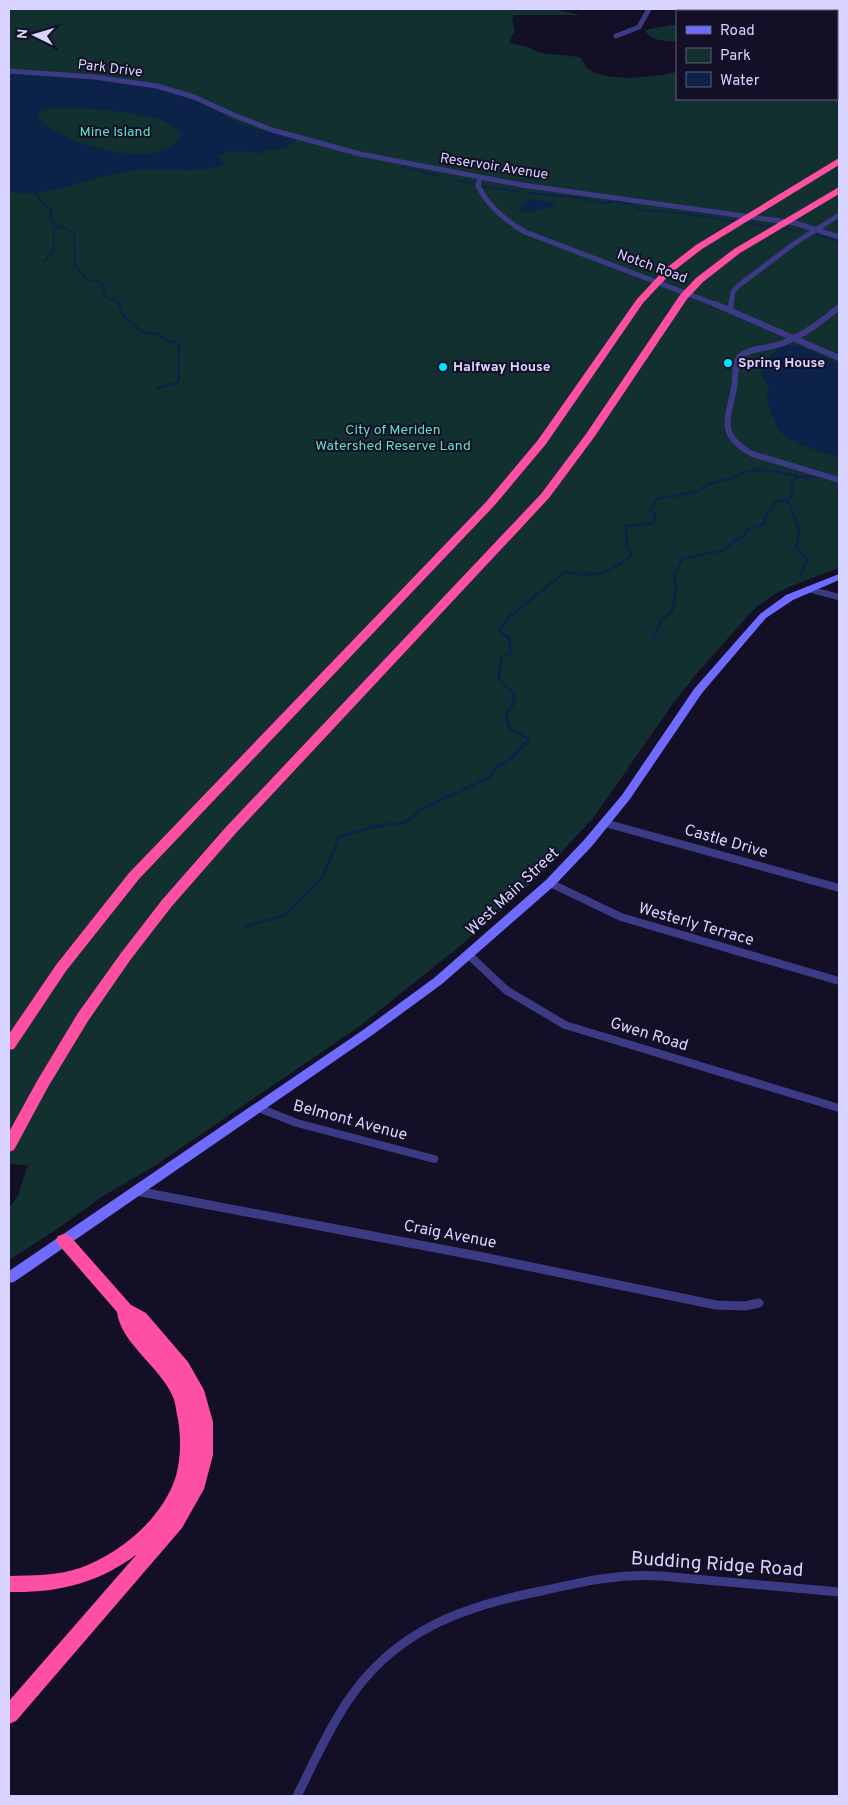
<svg xmlns="http://www.w3.org/2000/svg" width="848" height="1805" viewBox="0 0 848 1805" font-family="Overpass,sans-serif">
	<style>
		.green { fill: #12302f }
		.water { fill: #0c2248; fill-rule: evenodd }
		.lines { fill: none; stroke-linecap: round; stroke-linejoin: round }
		.stream-far2 { stroke: #0c2248; stroke-width: 2 }
		.stream-far1 { stroke: #0c2248; stroke-width: 2.5 }
		.stream { stroke: #0c2248; stroke-width: 3 }
		.street-far3 { stroke: #3d3a85; stroke-width: 5 }
		.street-far2 { stroke: #3d3a85; stroke-width: 6 }
		.street-far1 { stroke: #3d3a85; stroke-width: 8 }
		.street { stroke: #3d3a85; stroke-width: 9 }
		.secondary { fill: #6f6bff; fill-rule: evenodd }
		.highway { fill: #ff4fa3; fill-rule: evenodd }
		.poi-dot { fill: #00e5ff; stroke: #130f26; stroke-width: 2 }
		.labels { text-anchor: middle; dominant-baseline: central; stroke-width: 4; stroke-linejoin: round; paint-order: stroke }
		.far-street-label { font-size: 14px; fill: #d9d4ff; stroke: #130f26 }
		.far-park-label { font-size: 14px; fill: #5fe0c0; stroke: #130f26 }
		.far-poi-label { font-size: 14px; font-weight: bold; fill: #d9d4ff; stroke: #130f26; text-anchor: start }
		.street-label { font-size: 16px; fill: #d9d4ff; stroke: #130f26 }
		.near-street-label { font-size: 19px; fill: #d9d4ff; stroke: #130f26 }
	</style>
	<rect width="100%" height="100%" fill="#130f26"/>
	<!-- green -->
	<path class="green" d="M 9,9 L 557,10 L 581,15 L 514,15 L 512,20 L 515,31 L 510,39 L 510,43 L 528,47 L 540,53 L 580,57 C 584,61 584,66 588,69 C 610,83 653,77 677,72 L 677,99 L 837,99 L 837,11 L 693,11 L 691,9 L 839,9 L 839,568 L 791,586 L 773,595 L 753,610 L 698,672 L 674,702 L 594,817 L 539,876 L 460,946 L 360,1026 L 153,1167 L 103,1196 L 57,1229 L 9,1260 L 9,1208 L 18,1196 L 28,1165 L 9,1164 Z
		M 670,25 L 677,25 L 677,42 C 666,41 650,41 645,30 Z"/>
	<!-- water -->
	<path class="water" d="M 9,73 L 95,79 L 153,87 L 188,96 L 241,124 L 294,139 L 296,141 C 282,153 272,147 261,153 C 246,153 231,147 218,157 L 225,162 L 225,164 C 207,175 159,168 137,170 C 96,173 50,201 9,191 ZM 61,107 C 86,109 170,111 181,134 C 164,175 57,144 37,116 L 42,109 Z
		M 532,199 L 549,202 L 557,206 L 528,212 L 519,210 L 526,200 Z
		M 798,345 L 839,363 L 839,456 C 825,454 789,443 780,431 C 776,426 768,406 767,400 C 766,395 769,393 769,389 C 769,383 764,381 762,376 C 759,368 773,352 779,348 C 784,344 793,346 798,345 Z"/>
	<g class="lines">
		<!-- stream-far2 -->
		<path class="stream-far2" d="M 402,167 L 439,176
			M 455,180 L 472,184
			M 482,186 L 522,192
			M 34,190 L 42,203 L 52,210 L 50,217 L 54,225 L 74,232 L 75,267 L 78,268 L 88,281 L 97,281 L 104,285 L 104,293 L 108,299 L 115,299 L 119,305
			M 528,193 L 582,198 L 602,203 L 616,201 L 630,204 L 642,210 L 679,213 L 800,231
			M 817,235 L 839,241
			M 43,262 L 54,252 L 54,230 L 59,227"/>
		<!-- stream-far1 -->
		<path class="stream-far1" d="M 119,304 L 123,315 L 142,332 L 158,334 L 167,341 L 174,342 L 179,346 L 179,380 L 177,383 L 156,388
			M 784,501 L 789,503 L 798,527 L 799,534 L 796,548 L 807,560 L 801,574
			M 653,640 L 662,619 L 672,612 L 676,592 L 674,575 L 682,559 L 723,550 L 734,541 L 745,536 L 747,530 L 764,524 L 766,516 L 776,501 L 788,500 L 791,497 L 793,481 L 800,476
			M 511,691 L 499,679 L 501,657 L 511,654 L 509,638 L 499,631 L 509,617 L 565,572 C 596,578 607,575 632,555 L 627,545 L 626,526 L 653,523 L 656,515 L 651,510 L 657,499 L 695,492 L 711,483 L 733,478 L 747,471 L 766,470 L 803,477 L 820,477"/>
		<!-- stream -->
		<path class="stream" d="M 244,927 L 285,915 L 323,877 L 339,837 L 373,827 L 406,822 L 420,810 L 488,778 L 498,766 L 508,761 L 529,739 L 510,729 L 506,715 L 512,706 L 515,695 L 510,690"/>
		<!-- street-far3 -->
		<path class="street-far3" d="M 616,36 L 639,27 L 649,9
			M 9,71 L 94,77 L 157,86 L 194,97 L 236,116 L 272,130 L 360,154 L 522,185 L 795,223 L 839,237
			M 480,178 L 478,186 C 489,207 505,220 525,232 L 717,305
			M 731,305 L 733,292 L 738,286 L 795,243 L 839,215"/>
		<!-- street-far2 -->
		<path class="street-far2" d="M 715,304 L 839,358
			M 839,307 C 822,321 804,335 783,343 C 769,349 752,347 739,357 C 734,367 736,377 734,388 C 728,420 717,434 752,454 L 839,480
			M 730,309 L 731,304
			M 808,589 L 839,597"/>
		<!-- street-far1 -->
		<path class="street-far1" d="M 605,823 L 839,888
			M 550,883 L 621,917 L 839,981
			M 469,955 L 506,990 L 565,1025 L 839,1108
			M 259,1108 L 297,1123 L 434,1159"/>
		<!-- street -->
		<path class="street" d="M 136,1191 L 483,1257 L 716,1305 L 745,1306 L 759,1303
			M 297,1796 C 313,1764 327,1732 347,1702 C 394,1631 461,1607 541,1591 C 581,1582 620,1573 661,1576 L 839,1592"/>
		<!-- secondary -->
		<path class="secondary" d="M 839,574 L 839,580 L 793,600 L 766,618 L 702,693 L 630,799 L 592,846 L 554,886 L 442,984 L 371,1036 L 14,1282 L 9,1283 L 9,1271 L 363,1030 L 434,978 L 546,880 L 584,840 L 622,795 L 694,689 L 760,614 L 786,595 Z"/>
		<!-- highway -->
		<path class="highway" d="M 839,158 L 839,165 L 702,249 L 671,273 L 643,303 L 546,444 L 494,506 L 139,879 L 66,971 L 14,1049 L 9,1050 L 9,1034 L 56,965 L 129,873 L 486,502 L 538,440 L 637,299 L 665,269 L 696,245 Z
			M 839,187 L 839,194 L 740,253 L 703,282 L 687,299 L 595,436 L 549,498 L 236,833 L 172,906 L 131,959 L 88,1021 L 48,1087 L 14,1150 L 9,1152 L 9,1132 L 37,1081 L 78,1013 L 121,953 L 162,900 L 226,827 L 541,494 L 586,434 L 680,295 L 696,278 L 734,249 Z
			M 64,1234 L 70,1236 L 131,1305 L 146,1313 L 188,1362 L 204,1390 L 213,1422 L 213,1455 L 204,1489 L 182,1528 L 16,1721 L 9,1724 L 9,1701 L 137,1554 C 98,1584 56,1593 9,1592 L 9,1576 C 33,1575 57,1576 80,1568 C 121,1553 163,1518 176,1476 C 181,1457 181,1438 178,1419 C 176,1412 176,1404 173,1397 C 160,1366 121,1344 117,1312 L 58,1244 L 56,1240 L 58,1236 Z"/>
	</g>
	<!-- markers -->
	<g class="poi-dot">
		<circle cx="728" cy="363" r="5"/>
		<circle cx="443" cy="367" r="5"/>
	</g>
	<g class="labels">
		<!-- far-street labels -->
		<g class="far-street-label">
			<text transform="translate(110 69) rotate(7)">Park Drive</text>
			<text transform="translate(494 167) rotate(9)">Reservoir Avenue</text>
			<text transform="translate(652 267) rotate(20)">Notch Road</text>
		</g>
		<!-- far-park labels -->
		<g class="far-park-label">
			<text x="115" y="132">Mine Island</text>
			<text x="393" y="430">City of Meriden<tspan x="393" dy="16">Watershed Reserve Land</tspan></text>
		</g>
		<!-- far-poi labels -->
		<g class="far-poi-label">
			<text x="738" y="363">Spring House</text>
			<text x="453" y="367">Halfway House</text>
		</g>
		<!-- street labels -->
		<g class="street-label">
			<text transform="translate(726 842) rotate(16)">Castle Drive</text>
			<text transform="translate(513 892) rotate(-43)">West Main Street</text>
			<text transform="translate(696 925) rotate(16)">Westerly Terrace</text>
			<text transform="translate(649 1035) rotate(17)">Gwen Road</text>
			<text transform="translate(350 1121) rotate(15)">Belmont Avenue</text>
			<text transform="translate(450 1235) rotate(11)">Craig Avenue</text>
		</g>
		<!-- near-street labels -->
		<g class="near-street-label">
			<text transform="translate(717 1565) rotate(4)">Budding Ridge Road</text>
		</g>
	</g>
	<!-- border -->
	<rect width="848" height="1805" fill="none" stroke="#d9d4ff" stroke-width="20"/>
	<!-- legend -->
	<rect x="676" y="10" width="162" height="90" fill="#130f26" stroke="#625e7d"/>
	<rect x="686" y="26" width="25" height="8" fill="#6f6bff" stroke="#625e7d"/>
	<text x="720" y="35" font-size="15" fill="#d9d4ff">Road</text>
	<rect x="686" y="48" width="25" height="15" fill="#12302f" stroke="#625e7d"/>
	<text x="720" y="60" font-size="15" fill="#d9d4ff">Park</text>
	<rect x="686" y="72" width="25" height="15" fill="#0c2248" stroke="#625e7d"/>
	<text x="720" y="85" font-size="15" fill="#d9d4ff">Water</text>
	<!-- north arrow -->
	<g transform="translate(35 35) rotate(275)" stroke="#130f26" stroke-width="4" paint-order="stroke">
	<path d="M0-4L9 19L0 12L-9 19Z" fill="#d9d4ff"/>
	<text y="-8" font-size="14" font-weight="bold" text-anchor="middle" fill="#d9d4ff">N</text>
	</g>
</svg>
